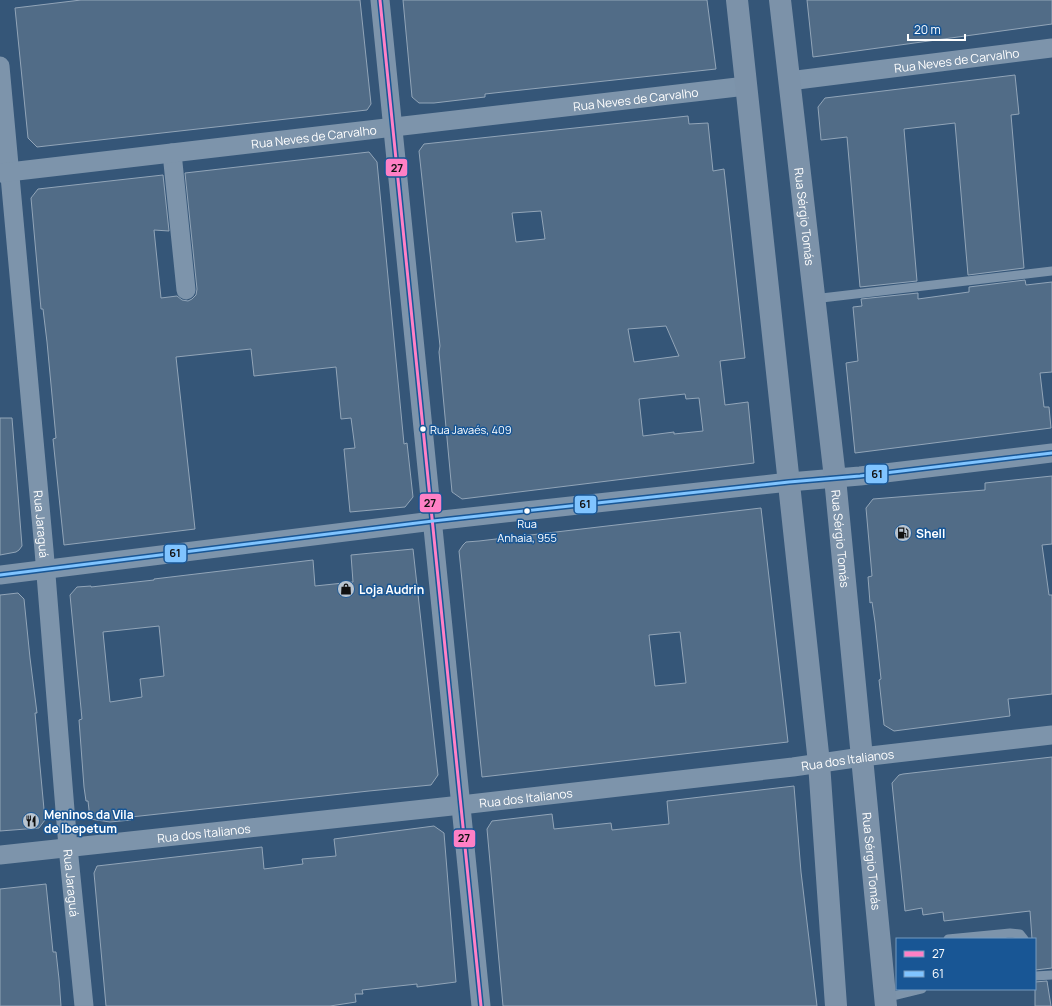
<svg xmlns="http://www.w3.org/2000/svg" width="1052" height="1006" viewBox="0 0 1052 1006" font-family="Manrope,sans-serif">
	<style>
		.building { fill: #516c87; stroke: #92a5b8; fill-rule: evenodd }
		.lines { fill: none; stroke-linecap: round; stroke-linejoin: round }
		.service { stroke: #7d94ab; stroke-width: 9 }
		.minor { stroke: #7d94ab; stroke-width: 19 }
		.primary { stroke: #7c92a9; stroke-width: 22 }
		.bus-1-casing { stroke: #185695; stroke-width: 6 }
		.bus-2-casing { stroke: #185695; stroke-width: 6 }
		.bus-1 { stroke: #ff80c5; stroke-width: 3 }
		.bus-2 { stroke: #80c4ff; stroke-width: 3 }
		.bus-dot { fill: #fff; stroke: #185695; stroke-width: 1.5 }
		.labels { text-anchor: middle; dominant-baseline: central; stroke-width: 3; stroke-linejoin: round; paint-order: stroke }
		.bus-label { font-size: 11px; fill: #fff; stroke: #185695; text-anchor: start }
		.street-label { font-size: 12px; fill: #fff; stroke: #185695 }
		.poi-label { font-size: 12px; font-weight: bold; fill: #fff; stroke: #185695; text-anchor: start }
		.line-badge { stroke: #185695; stroke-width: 1.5 }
		.pale-badge-label { font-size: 11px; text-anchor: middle; font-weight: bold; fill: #111 }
	</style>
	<rect width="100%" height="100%" fill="#355678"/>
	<!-- building -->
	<path class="building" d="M 81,0 L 360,0 L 371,104 L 367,110 L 37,147 L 28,138 L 15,8 Z
		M 403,0 L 707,0 L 716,69 L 503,92 L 485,94 L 485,97 L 434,103 L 419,103 L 412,97 Z
		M 807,0 L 1052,0 L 1052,24 L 813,57 Z
		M 1015,75 L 1019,114 L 1011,115 L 1024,268 L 968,275 L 955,123 L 904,129 L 917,281 L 860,287 L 847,137 L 821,140 L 818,107 L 825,98 Z
		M 688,116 L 689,124 L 708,123 L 713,171 L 724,169 L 745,358 L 720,361 L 725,405 L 748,402 L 754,463 L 462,499 L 452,492 L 439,352 L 440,346 L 419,151 L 424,144 ZM 541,211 L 545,239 L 516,242 L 512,213 ZM 666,326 L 679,356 L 634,362 L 628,329 ZM 685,394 L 686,399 L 699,398 L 703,431 L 674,434 L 674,432 L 643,436 L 639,399 Z
		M 369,152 L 377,162 L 404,444 L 407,443 L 413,497 L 405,507 L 350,512 L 344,449 L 355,448 L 351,418 L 341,419 L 336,367 L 254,376 L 251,349 L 176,357 L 195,529 L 64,545 L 53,439 L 56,438 L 47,342 L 43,309 L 41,309 L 31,198 L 38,189 L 163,175 L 169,231 L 154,230 L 161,298 L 177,296 L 182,300 L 188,301 L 192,299 L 196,295 L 197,289 L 185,173 Z
		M 1025,280 L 1026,285 L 1052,282 L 1052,372 L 1040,373 L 1044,407 L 1049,407 L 1051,428 L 855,453 L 846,363 L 858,361 L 853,307 L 862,306 L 861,299 L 918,293 L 918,299 L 969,292 L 969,287 Z
		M 0,418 L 12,418 L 22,546 L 19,550 L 16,552 L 0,555 Z
		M 1052,476 L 1052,544 L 1042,545 L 1049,595 L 1052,595 L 1052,694 L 1008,699 L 1010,716 L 894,731 L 884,725 L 879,680 L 881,679 L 875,622 L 872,602 L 870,603 L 868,577 L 872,576 L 866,508 L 873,499 L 985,490 L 985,483 Z
		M 761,508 L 788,742 L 482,777 L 459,551 L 463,545 L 466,542 L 479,541 ZM 680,632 L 686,683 L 655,686 L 649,635 Z
		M 413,549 L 438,775 L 431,785 L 369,791 L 131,817 L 131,820 L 110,822 L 90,819 L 88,801 L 86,801 L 84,787 L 79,720 L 82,719 L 70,595 L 77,587 L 91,586 L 91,587 L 154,580 L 154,579 L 313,560 L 315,586 L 353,582 L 351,555 ZM 159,626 L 164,676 L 140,679 L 142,697 L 110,702 L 103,632 Z
		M 18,593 L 24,599 L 30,658 L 37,713 L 35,713 L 45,820 L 39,828 L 0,831 L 0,595 Z
		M 1052,757 L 1052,968 L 1035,970 L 1035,939 L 1032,939 L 1030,911 L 944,921 L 943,912 L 923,915 L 922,908 L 905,911 L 892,783 L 899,775 L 903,774 Z
		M 794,786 L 801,872 L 817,1006 L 503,1006 L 487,829 L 492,821 L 552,814 L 554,829 L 611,823 L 612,830 L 669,824 L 667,801 Z
		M 434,826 L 444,833 L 456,982 L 417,987 L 417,984 L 362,990 L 363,994 L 355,994 L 356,1002 L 330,1006 L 106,1006 L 94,873 L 97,866 L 262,847 L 264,869 L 303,864 L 302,859 L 336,856 L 334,839 Z
		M 46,884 L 53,952 L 56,952 L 59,979 L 61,1006 L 0,1006 L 0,889 Z
		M 1047,981 L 1051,1006 L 1035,1006 L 1035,982 Z"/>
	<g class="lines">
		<!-- service -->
		<path class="service" d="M 813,299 L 1052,271
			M 948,939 L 1010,933 L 1020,934 L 1024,939
			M 1035,976 L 1052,975
			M 885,998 L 922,989"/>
		<!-- minor -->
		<g class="minor">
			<path d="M 380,0 L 481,1006"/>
			<path id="s1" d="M 0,66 L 44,550 L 68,847 L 84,1006"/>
			<path id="s2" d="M 789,81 L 1052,48"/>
			<path d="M 172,153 L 186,290"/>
			<path id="s3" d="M 0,173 L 746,86"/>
			<path d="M 0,575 L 433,521 L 789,482 L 860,476 L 1052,453"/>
			<path id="s4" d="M 0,855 L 461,805 L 793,767 L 862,757 L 1052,735"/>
		</g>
		<!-- primary -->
		<g class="primary">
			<path d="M 737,0 L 819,763 L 836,1006"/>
			<path id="s5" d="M 780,0 L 835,478 L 886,1006"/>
		</g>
		<!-- bus-1 casing -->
		<g class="bus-1-casing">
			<path id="bus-1" d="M 380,0 L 481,1006"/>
		</g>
		<!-- bus-2 casing -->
		<g class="bus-2-casing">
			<path id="bus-2" d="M 0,575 L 433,521 L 789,482 L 860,476 L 1052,453"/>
		</g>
		<!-- bus-1 -->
		<use href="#bus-1" class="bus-1"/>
		<!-- bus-2 -->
		<use href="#bus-2" class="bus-2"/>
	</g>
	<!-- icons -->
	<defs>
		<g id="fuel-disc" transform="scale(0.9)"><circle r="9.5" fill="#b8c4d0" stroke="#185695"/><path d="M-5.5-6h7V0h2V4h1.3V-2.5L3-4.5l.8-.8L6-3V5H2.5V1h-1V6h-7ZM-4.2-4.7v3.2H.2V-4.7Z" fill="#111"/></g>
		<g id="shop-disc" transform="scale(0.9)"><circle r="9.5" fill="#b8c4d0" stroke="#185695"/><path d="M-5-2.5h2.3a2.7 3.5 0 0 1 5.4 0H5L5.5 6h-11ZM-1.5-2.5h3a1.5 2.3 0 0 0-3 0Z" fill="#111"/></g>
		<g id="restaurant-disc" transform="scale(0.9)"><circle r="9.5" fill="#b8c4d0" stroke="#185695"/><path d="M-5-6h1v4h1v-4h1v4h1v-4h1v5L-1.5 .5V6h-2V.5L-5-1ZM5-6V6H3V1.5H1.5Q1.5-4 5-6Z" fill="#111"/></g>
	</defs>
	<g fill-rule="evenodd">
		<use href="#fuel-disc" x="903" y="533"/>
		<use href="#shop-disc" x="346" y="589"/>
		<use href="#restaurant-disc" x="31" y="821"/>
	</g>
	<!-- markers -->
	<g class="bus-dot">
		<circle cx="423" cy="429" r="3.5"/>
		<circle cx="527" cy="511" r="3.5"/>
	</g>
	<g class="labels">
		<!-- bus labels -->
		<g class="bus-label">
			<text x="430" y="429">Rua Javaés, 409</text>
			<text x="527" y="523" text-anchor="middle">Rua<tspan x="527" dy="14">Anhaia, 955</tspan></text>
		</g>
		<!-- street labels -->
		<g class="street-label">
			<text stroke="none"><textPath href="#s2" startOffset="169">Rua Neves de Carvalho</textPath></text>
			<text stroke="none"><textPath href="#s3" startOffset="640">Rua Neves de Carvalho</textPath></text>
			<text stroke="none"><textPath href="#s3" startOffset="316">Rua Neves de Carvalho</textPath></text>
			<text stroke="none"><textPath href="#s5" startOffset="218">Rua Sérgio Tomás</textPath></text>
			<text stroke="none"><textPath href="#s1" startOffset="460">Rua Jaraguá</textPath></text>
			<text stroke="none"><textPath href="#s5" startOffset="542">Rua Sérgio Tomás</textPath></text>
			<text stroke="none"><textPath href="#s4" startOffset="853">Rua dos Italianos</textPath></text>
			<text stroke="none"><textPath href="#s4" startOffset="529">Rua dos Italianos</textPath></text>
			<text stroke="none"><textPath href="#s4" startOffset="205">Rua dos Italianos</textPath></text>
			<text stroke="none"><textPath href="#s5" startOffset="866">Rua Sérgio Tomás</textPath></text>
			<text stroke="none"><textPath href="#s1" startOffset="820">Rua Jaraguá</textPath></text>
		</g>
		<!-- poi labels -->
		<g class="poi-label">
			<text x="916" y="533">Shell</text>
			<text x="359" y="589">Loja Audrin</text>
			<text x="44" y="814">Meninos da Vila<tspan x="44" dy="14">de Ibepetum</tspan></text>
		</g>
	</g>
	<g class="line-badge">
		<rect x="385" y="158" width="23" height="19" rx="4" fill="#ff80c5"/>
		<rect x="865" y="464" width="23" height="20" rx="4" fill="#80c4ff"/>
		<rect x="419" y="493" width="23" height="20" rx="4" fill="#ff80c5"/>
		<rect x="574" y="495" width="23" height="19" rx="4" fill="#80c4ff"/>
		<rect x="164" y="544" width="23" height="19" rx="4" fill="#80c4ff"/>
		<rect x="453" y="829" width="23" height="19" rx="4" fill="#ff80c5"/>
	</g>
	<g class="pale-badge-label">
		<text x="397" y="172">27</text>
		<text x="877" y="478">61</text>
		<text x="430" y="507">27</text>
		<text x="585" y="508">61</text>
		<text x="175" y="557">61</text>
		<text x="464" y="842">27</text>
	</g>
	<!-- legend -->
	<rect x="896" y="938" width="140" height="52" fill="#185695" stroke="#749abf"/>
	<rect x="904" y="951" width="20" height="6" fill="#ff80c5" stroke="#749abf"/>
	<text x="932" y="958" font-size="12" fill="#ffffff">27</text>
	<rect x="904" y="971" width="20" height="6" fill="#80c4ff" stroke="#749abf"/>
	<text x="932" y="978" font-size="12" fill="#ffffff">61</text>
	<!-- scale -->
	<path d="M908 34v6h57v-6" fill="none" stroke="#ffffff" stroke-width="2"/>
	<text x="914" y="34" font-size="12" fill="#ffffff" stroke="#185695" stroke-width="3" paint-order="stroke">20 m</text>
</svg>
